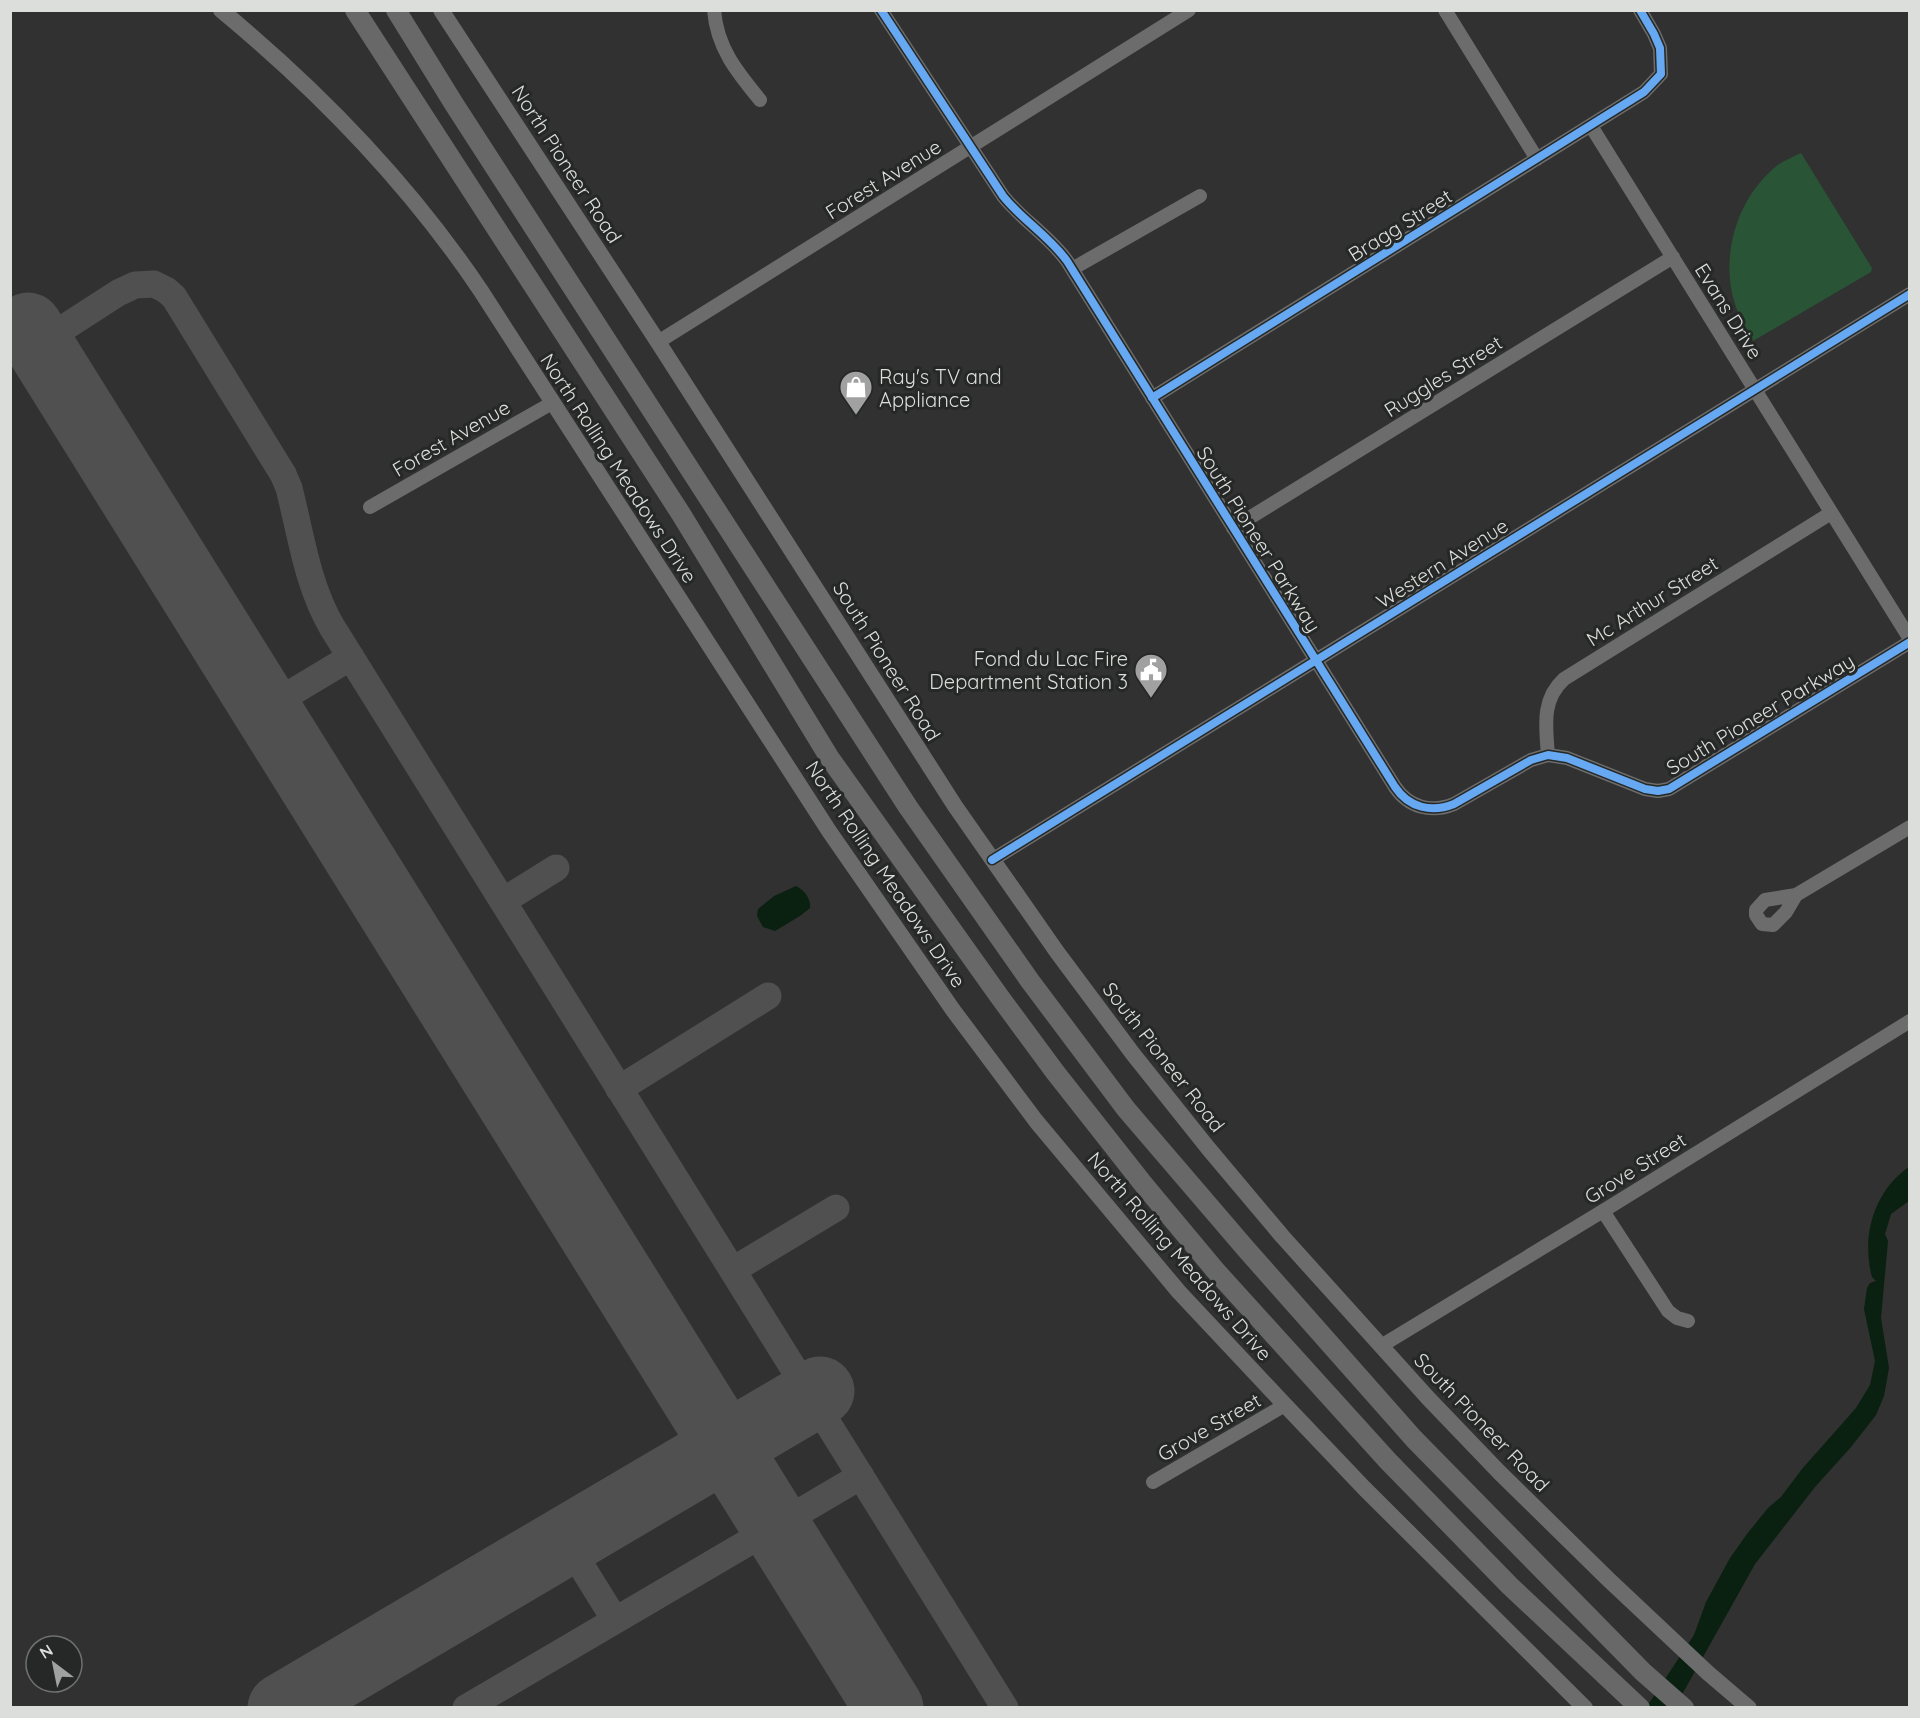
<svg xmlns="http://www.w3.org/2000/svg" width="1920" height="1718" viewBox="0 0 1920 1718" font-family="Quicksand,sans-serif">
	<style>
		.green { fill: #295435 }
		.water { fill: #0a2010 }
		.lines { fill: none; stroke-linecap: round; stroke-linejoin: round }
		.taxiway { stroke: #4f504f; stroke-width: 27 }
		.runway { stroke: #4f504f; stroke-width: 69 }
		.minor { stroke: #6b6c6b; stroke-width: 14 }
		.major { stroke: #6c6c6c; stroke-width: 16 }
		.highway { stroke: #676867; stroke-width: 20 }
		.cycleway-casing { stroke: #252826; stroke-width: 11 }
		.cycleway { stroke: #66a8f1; stroke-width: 8 }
		.labels { text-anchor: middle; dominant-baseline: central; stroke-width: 6; stroke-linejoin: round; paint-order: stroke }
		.street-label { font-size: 20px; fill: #dcdedc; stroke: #252826 }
		.poi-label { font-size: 20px; fill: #dcdedc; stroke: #252826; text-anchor: start }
	</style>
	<rect width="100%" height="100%" fill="#303130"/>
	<!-- green -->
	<path class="green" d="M 1801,153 L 1872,268 L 1871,272 L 1753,341 C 1746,329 1739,317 1735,304 C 1720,258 1736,201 1773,169 C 1780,162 1791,158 1801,153 Z"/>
	<!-- water -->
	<path class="water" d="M 796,886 C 804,890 811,898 810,908 L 800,916 L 775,931 L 763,927 L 757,916 L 758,909 L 774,896 Z
		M 1909,1167 L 1909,1201 L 1891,1214 L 1885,1234 L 1888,1241 L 1881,1318 L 1889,1368 L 1884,1396 L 1876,1415 L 1851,1447 L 1815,1487 L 1755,1564 L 1675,1707 L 1646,1708 L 1694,1635 L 1706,1602 L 1730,1558 L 1747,1534 L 1768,1508 L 1781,1497 L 1802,1469 L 1856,1408 L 1870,1385 L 1875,1361 L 1864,1309 L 1867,1288 L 1870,1283 L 1876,1281 L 1872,1277 C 1861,1236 1874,1191 1909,1167 Z"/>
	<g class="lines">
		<!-- taxiway -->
		<path class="taxiway" d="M 39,344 L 118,293 L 135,285 L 154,284 L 166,290 L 174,297 L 283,474 L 289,488 C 301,535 307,584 332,627 L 1005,1708
			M 266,708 L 351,657
			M 503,901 L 556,868
			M 619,1089 L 768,996
			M 733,1270 L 836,1208
			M 566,1541 L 615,1620
			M 466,1708 L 861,1476"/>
		<!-- runway -->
		<path class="runway" d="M 28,327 L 889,1708
			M 282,1708 L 820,1391"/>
		<!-- minor -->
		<path class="minor" d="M 714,10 C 717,48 737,72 760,100
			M 881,10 L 1003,196 C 1022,220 1049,236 1067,261 L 1395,787 C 1409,808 1432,813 1454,804 L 1531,760 L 1548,755 L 1567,758 L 1645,789 L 1658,791 L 1669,789 L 1910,642
			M 1445,10 L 1537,159
			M 1591,126 L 1910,639
			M 1072,269 L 1200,196
			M 658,342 L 1189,10
			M 1152,398 L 1644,92 L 1661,74 L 1660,48 L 1654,34 L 1640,10
			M 370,507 L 552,403
			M 1233,528 L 1673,257
			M 1548,755 C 1546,727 1541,700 1564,679 L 1831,513
			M 992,860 L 1910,294
			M 1796,895 L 1786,912 L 1773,925 L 1762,924 L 1756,915 L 1756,910 L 1765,900 L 1796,895 L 1910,827
			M 1603,1211 L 1668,1311 L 1677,1318 L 1688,1321
			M 1381,1346 L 1603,1211 L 1910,1021
			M 1153,1482 L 1285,1405"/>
		<!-- major -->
		<path class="major" d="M 221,10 C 319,91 410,185 481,291 L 829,831 L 953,1010 L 1036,1121 L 1179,1292 L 1285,1405 L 1364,1488 L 1585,1708
			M 441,10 L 658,342 L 955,806 L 1057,952 L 1133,1054 L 1208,1148 L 1282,1236 L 1428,1398 L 1499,1472 L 1608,1579 L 1708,1673 L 1749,1708"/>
		<!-- highway -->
		<path class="highway" d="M 355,10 L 681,514 L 829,757 L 999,996 L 1055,1072 L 1144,1185 L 1215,1270 L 1388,1461 L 1510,1586 L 1640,1708
			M 396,10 L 454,104 L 908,807 L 1030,981 L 1126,1109 L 1246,1249 L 1414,1439 L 1643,1672 L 1684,1708"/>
		<!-- cycleway casing -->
		<g class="cycleway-casing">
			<path id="cycleway" d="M 881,10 L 1003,196 C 1022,220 1049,236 1067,261 L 1395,787 C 1409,808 1432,813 1454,804 L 1531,760 L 1548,755 L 1567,758 L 1645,789 L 1658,791 L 1669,789 L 1910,642
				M 1152,398 L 1644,92 L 1661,74 L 1660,48 L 1654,34 L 1640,10
				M 992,860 L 1910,294"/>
		</g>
		<!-- cycleway -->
		<use href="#cycleway" class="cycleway"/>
	</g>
	<!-- icons -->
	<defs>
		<g id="shop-pin" transform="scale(1.725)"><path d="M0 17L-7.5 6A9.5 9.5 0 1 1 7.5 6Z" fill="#a0a1a0" stroke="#252826"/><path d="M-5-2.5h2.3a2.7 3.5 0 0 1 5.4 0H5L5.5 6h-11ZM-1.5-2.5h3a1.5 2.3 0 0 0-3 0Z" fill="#fff"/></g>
		<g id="civic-pin" transform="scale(1.725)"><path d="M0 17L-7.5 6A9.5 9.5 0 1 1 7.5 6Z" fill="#a0a1a0" stroke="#252826"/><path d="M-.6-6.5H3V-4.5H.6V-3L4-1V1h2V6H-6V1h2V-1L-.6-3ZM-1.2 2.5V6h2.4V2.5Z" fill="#fff"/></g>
	</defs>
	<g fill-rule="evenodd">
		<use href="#shop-pin" x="856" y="387"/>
		<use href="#civic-pin" x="1151" y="670"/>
	</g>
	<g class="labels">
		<!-- street labels -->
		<g class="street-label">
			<text transform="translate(567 164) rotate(57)">North Pioneer Road</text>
			<text transform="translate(883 179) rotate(-32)">Forest Avenue</text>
			<text transform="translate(1400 225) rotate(-32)">Bragg Street</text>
			<text transform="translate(1729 311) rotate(58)">Evans Drive</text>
			<text transform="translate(1443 376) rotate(-32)">Ruggles Street</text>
			<text transform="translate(451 438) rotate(-30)">Forest Avenue</text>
			<text transform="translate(619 468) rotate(57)">North Rolling Meadows Drive</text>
			<text transform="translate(1259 539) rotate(58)">South Pioneer Parkway</text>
			<text transform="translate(1442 563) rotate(-32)">Western Avenue</text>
			<text transform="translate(1652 601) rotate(-32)">Mc Arthur Street</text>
			<text transform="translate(887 661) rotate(58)">South Pioneer Road</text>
			<text transform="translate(1760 714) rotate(-31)">South Pioneer Parkway</text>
			<text transform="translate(886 874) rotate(56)">North Rolling Meadows Drive</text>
			<text transform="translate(1164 1057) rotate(52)">South Pioneer Road</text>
			<text transform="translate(1635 1168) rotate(-32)">Grove Street</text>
			<text transform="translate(1180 1256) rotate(49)">North Rolling Meadows Drive</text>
			<text transform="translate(1482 1422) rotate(46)">South Pioneer Road</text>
			<text transform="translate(1209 1427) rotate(-30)">Grove Street</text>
		</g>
		<!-- poi labels -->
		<g class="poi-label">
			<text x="879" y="376">Ray's TV and<tspan x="879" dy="23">Appliance</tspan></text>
			<text x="1128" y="658" text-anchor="end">Fond du Lac Fire<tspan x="1128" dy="23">Department Station 3</tspan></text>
		</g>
	</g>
	<!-- border -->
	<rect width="1920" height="1718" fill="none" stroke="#dcdedc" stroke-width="24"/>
	<!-- north arrow -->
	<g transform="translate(54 1664) rotate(328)"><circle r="28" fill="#252826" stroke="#6e716f" stroke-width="1.5"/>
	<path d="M0-4.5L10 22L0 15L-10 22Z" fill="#a0a1a0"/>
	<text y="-9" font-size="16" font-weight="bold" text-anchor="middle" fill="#dcdedc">N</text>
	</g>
</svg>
